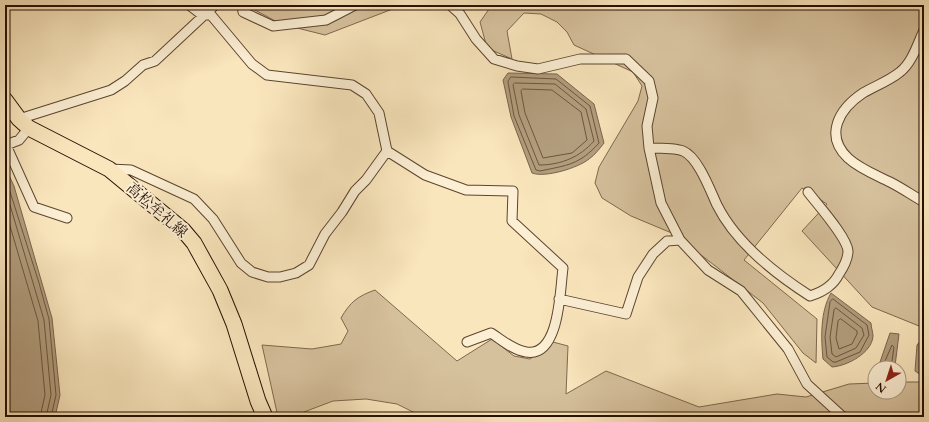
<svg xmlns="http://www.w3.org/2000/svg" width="929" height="422" viewBox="0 0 929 422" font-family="Cardo,'Noto Serif JP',serif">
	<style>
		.green { fill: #d6c19d; stroke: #7e684e }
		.water { fill: #b29d7d; stroke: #7a644b }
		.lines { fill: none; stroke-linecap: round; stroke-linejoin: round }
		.shore { stroke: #6c563e; stroke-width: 1 }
		.minor-casing { stroke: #5b452f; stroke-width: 11 }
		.primary-casing { stroke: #260f00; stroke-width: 17 }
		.minor { stroke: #fcefd4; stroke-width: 9 }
		.primary { stroke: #fae6bd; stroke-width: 15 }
		.labels { text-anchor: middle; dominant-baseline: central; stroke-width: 4; stroke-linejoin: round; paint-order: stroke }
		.street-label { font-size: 15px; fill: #260f00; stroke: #fcefd4 }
	</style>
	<rect width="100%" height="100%" fill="#fae6bd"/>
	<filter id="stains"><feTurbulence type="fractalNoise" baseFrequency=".005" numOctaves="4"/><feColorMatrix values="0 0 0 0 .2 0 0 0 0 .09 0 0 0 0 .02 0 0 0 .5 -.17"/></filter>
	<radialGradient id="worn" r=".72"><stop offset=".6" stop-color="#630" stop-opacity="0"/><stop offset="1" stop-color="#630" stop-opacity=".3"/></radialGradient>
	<!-- green -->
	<path class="green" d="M 250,5 L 403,5 L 325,35 L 281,24 L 253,9 Z
		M 502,5 L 924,5 L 924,328 L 872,307 L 802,231 L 827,204 L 802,188 L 744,260 L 817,319 L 816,363 L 803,353 L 763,303 L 674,234 L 631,216 L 602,198 L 595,183 L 599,167 L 638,101 L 642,86 L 633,72 L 574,45 L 567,32 L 557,22 L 541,14 L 524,13 L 507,31 L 512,59 L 487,48 L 480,22 L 489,9 Z
		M 375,290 L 457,361 L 492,339 L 514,356 L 530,359 L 553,342 L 568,346 L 566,394 L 606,371 L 699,407 L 777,394 L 806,397 L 849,384 L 875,383 L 875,392 L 899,392 L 899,382 L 924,382 L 924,417 L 423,417 L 397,404 L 366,399 L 333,401 L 304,412 L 296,417 L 278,417 L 262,345 L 312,349 L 341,344 L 348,331 L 341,318 C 350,302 358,296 375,290 Z"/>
	<!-- water -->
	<path class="water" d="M 508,73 L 557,74 L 594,104 L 604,143 C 600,148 595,155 589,159 C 578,168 545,178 532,173 L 511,117 L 503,80 Z
		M 5,167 L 14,186 L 52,318 L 60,395 L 55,417 L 5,417 Z
		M 831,293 L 871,323 C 871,327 873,332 873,336 C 872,353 847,366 832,367 L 823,359 C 821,338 820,312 831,293 Z
		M 890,333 L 899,334 L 895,366 L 878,368 Z
		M 922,339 L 924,339 L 924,373 L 921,375 L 915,371 L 917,345 Z"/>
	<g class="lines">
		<!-- shore -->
		<path class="shore" d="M 511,77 L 556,79 L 590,106 L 599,143 C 579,165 568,165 540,171 L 536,170 L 514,116 L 508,82 Z
			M 515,83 L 555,84 L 586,109 L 594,141 C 580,157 561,165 539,165 L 519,115 L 513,85 Z
			M 523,89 L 552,90 L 581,112 L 587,140 L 572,153 L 543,158 L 525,113 L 521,91 Z
			M 5,176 L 39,283 L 49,319 L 56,395 L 51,417
			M 5,188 L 44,320 L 51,395 L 46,417
			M 5,209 L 38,321 L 45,395 L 40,417
			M 833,299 L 867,325 L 869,335 L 860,352 L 836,362 L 833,362 L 827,357 L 825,337 L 830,302 Z
			M 836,308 L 862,328 L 864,335 L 856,348 L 836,357 L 832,354 L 830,337 L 834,310 Z
			M 841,319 L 857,331 L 857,334 L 852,344 L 839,349 L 836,338 L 838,321 Z
			M 882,368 L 892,345 L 894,347 L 891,368"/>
		<!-- minor casing -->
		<g class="minor-casing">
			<path id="minor" d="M 242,5 L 243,12 L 273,26 L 326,20 L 355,5
				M 450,5 L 460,14 L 476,39 L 494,59 L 517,66 L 538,69 L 580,59 L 626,59 L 649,81 L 653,98 L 647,126 L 649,148 L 661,203 L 680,240
				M 924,30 C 918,43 912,63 900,72 C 889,81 875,86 863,93 C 839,109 824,135 848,158 C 860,169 876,175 890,182 C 902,188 913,196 924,202
				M 19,119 L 111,90 L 125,81 L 143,65 L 155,61 L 215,5
				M 29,128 L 19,140 L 6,145 L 34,207 L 67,218
				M 649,148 C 658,148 676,148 683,151 C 698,157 710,190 717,205 C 736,243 774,273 810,296 C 823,292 833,286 839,274 C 843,268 848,259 848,251 C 847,237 817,204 808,192
				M 387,151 L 425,175 L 466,190 L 513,191 L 512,221 L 563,268 C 560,289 560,358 526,352 C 513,350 502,340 491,333 L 467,342
				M 110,169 L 131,170 L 194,199 L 213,219 L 241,263 L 252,272 L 268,277 L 280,277 L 296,273 L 309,265 L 325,234 L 342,212 L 355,191 L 366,180 L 387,151 L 379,113 L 366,94 L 352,85 L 267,75 L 252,64 L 211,15 L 202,15 L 189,5
				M 559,299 L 626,314 L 638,277 L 653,254 L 667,241 L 680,240 L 708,270 L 741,291 L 788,349 L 807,384 L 843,417"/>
		</g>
		<!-- primary casing -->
		<g class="primary-casing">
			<path id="primary" d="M 5,100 L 19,119 L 29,128 L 109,169 L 183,230 L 194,243 L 220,290 L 234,324 L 258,401 L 265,417"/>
		</g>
		<!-- minor -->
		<use href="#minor" class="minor"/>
		<!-- primary -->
		<use href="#primary" class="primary"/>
	</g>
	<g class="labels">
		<!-- street labels -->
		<g class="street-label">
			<text transform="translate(157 210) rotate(41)">高松牟礼線</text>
		</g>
	</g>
	<!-- margin -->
	<rect width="929" height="422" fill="none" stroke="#fae6bd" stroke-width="20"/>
	<rect x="6" y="6" width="917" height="410" fill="none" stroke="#260f00" stroke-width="2"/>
	<rect x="10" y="10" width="909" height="402" fill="none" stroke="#260f00"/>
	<!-- north arrow -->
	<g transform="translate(887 380) rotate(219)"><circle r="19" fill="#fcefd4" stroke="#a6957f"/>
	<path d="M0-3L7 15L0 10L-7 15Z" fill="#8f2418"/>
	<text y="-6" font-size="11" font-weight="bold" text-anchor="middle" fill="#260f00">N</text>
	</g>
	<rect width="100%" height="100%" filter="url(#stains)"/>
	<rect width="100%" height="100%" fill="url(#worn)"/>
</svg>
